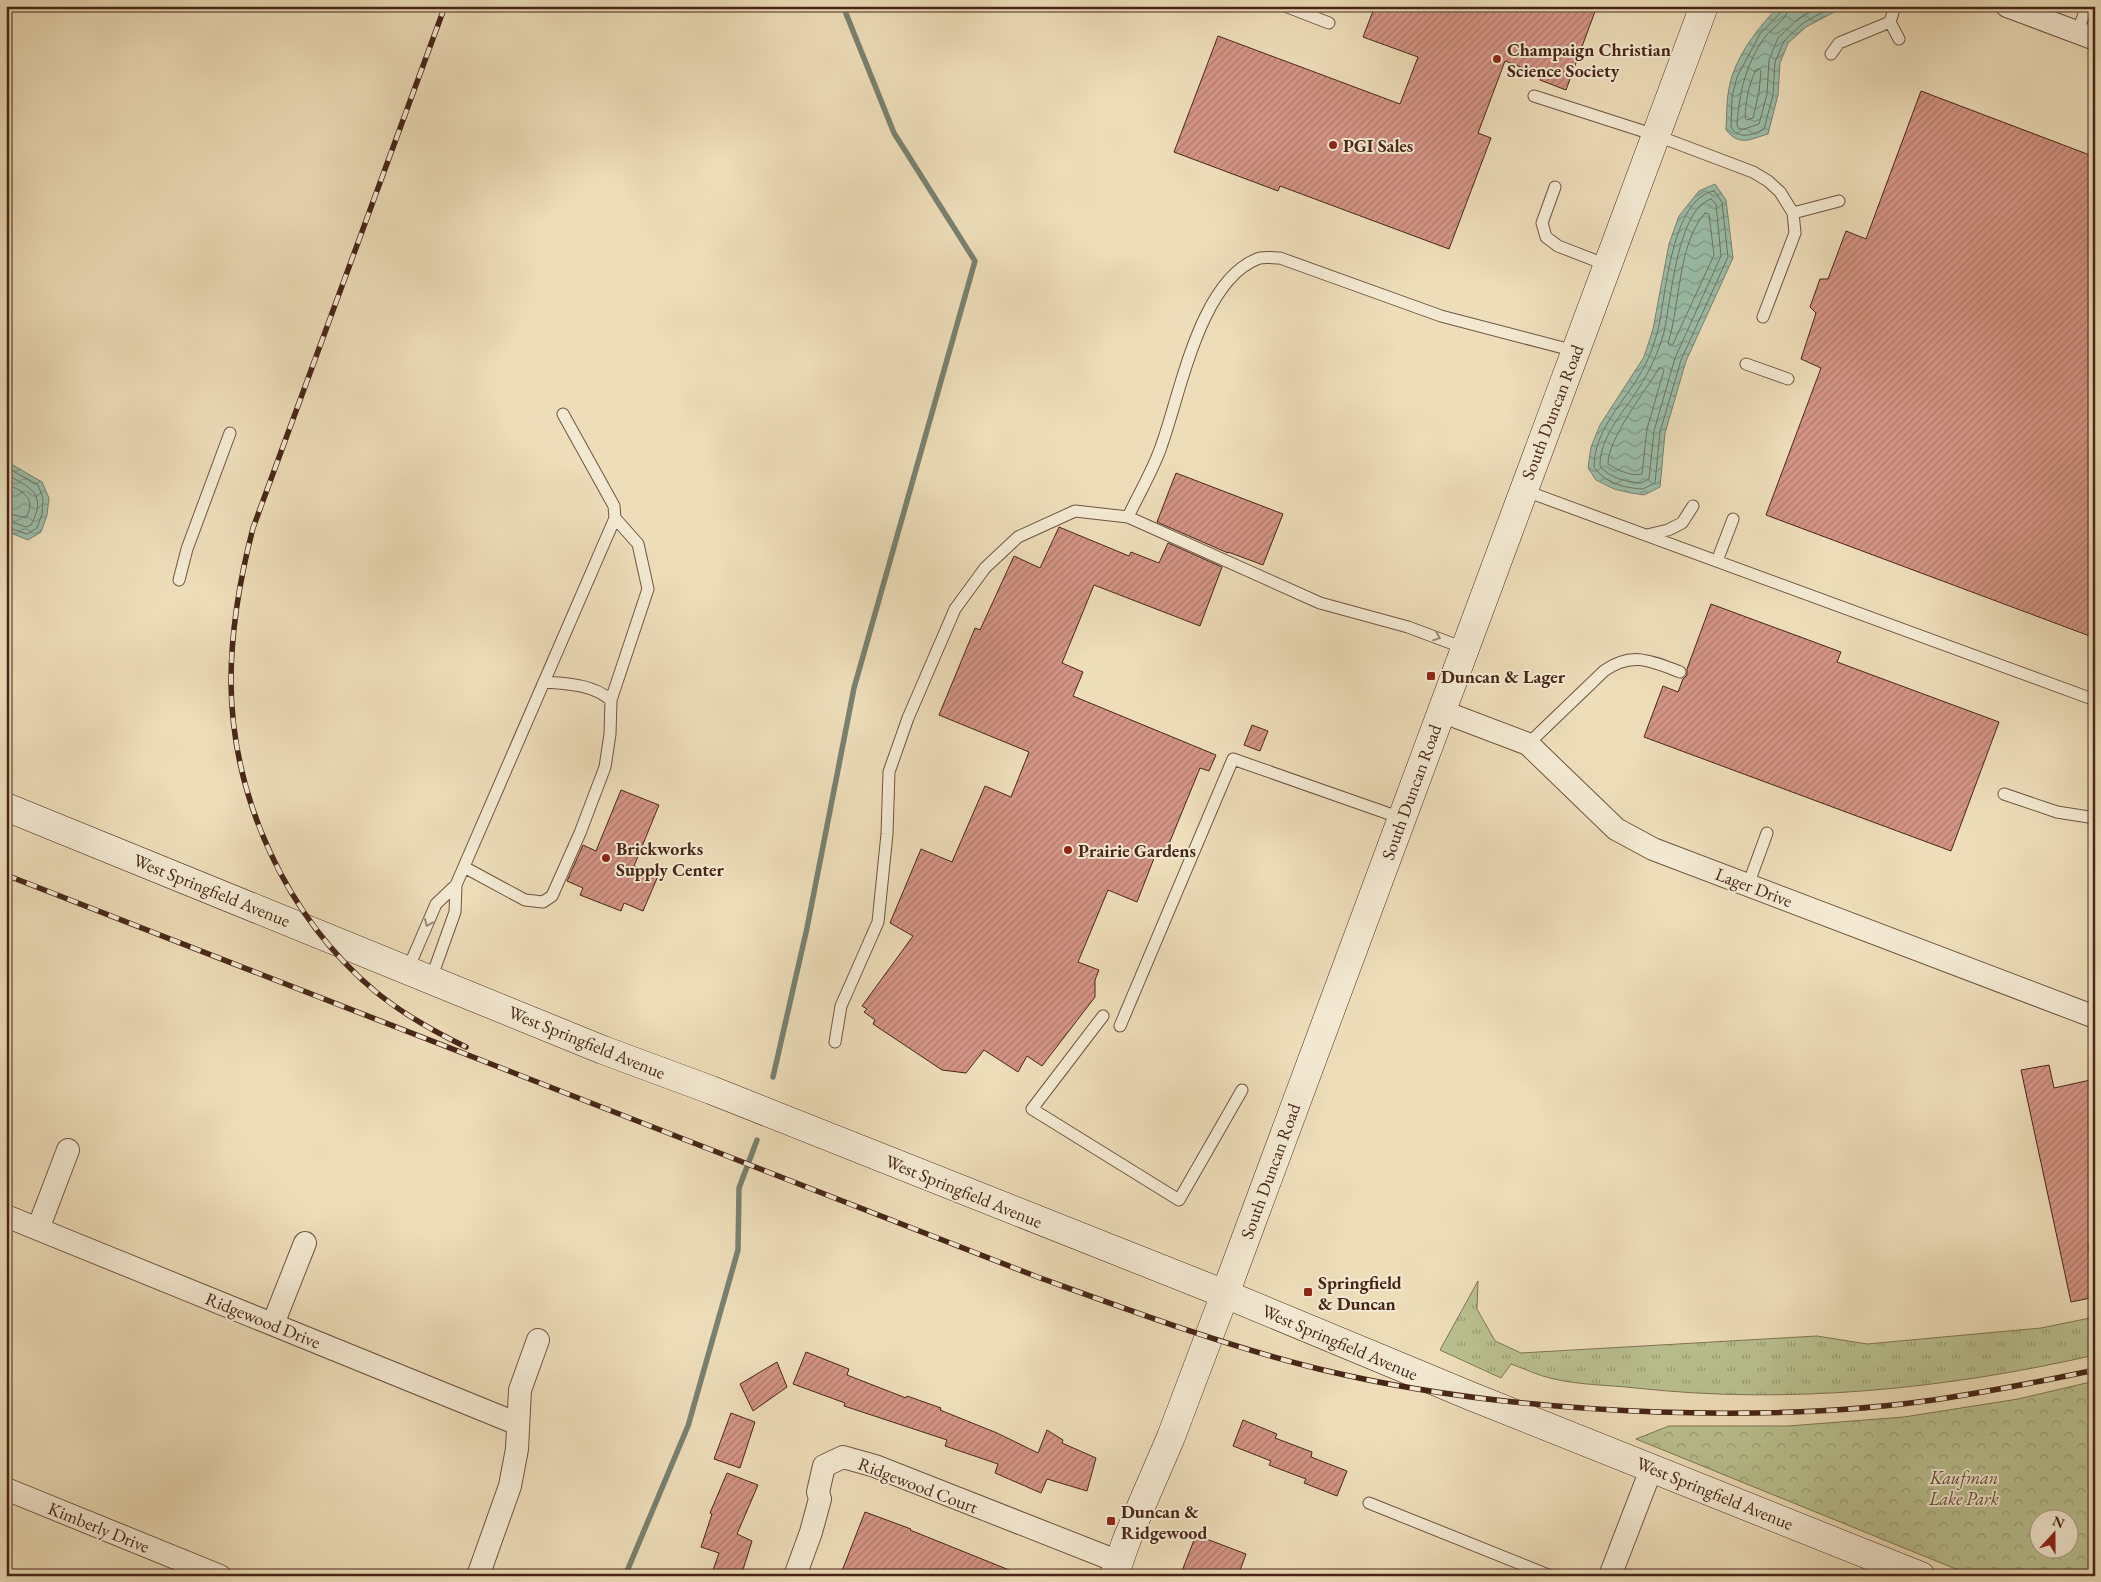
<svg xmlns="http://www.w3.org/2000/svg" width="2101" height="1582" viewBox="0 0 2101 1582" font-family="'EB Garamond',serif">
	<style>
		.grass { fill: url(#grass-tufts); stroke: #807353 }
		.park { fill: url(#park-crowns); stroke: #807353; fill-rule: evenodd }
		.water { fill: url(#water-waves); stroke: #79816f }
		.lines { fill: none; stroke-linecap: round; stroke-linejoin: round }
		.shore { stroke: #707260; stroke-width: 1 }
		.stream { stroke: #79816f; stroke-width: 5.5 }
		.building { fill: url(#building-hatch); stroke: #472617 }
		.lane-casing { stroke: #705440; stroke-width: 13 }
		.street-casing { stroke: #705440; stroke-width: 24 }
		.secondary-casing { stroke: #472617; stroke-width: 29 }
		.lane { stroke: #f3e9d2; stroke-width: 11 }
		.street { stroke: #f3e9d2; stroke-width: 22 }
		.secondary { stroke: #f3e9d2; stroke-width: 28 }
		.rail-casing { stroke: #472617; stroke-width: 5.5 }
		.rail { stroke: #f3e9d2; stroke-width: 4; stroke-dasharray: 11; stroke-linecap: butt }
		.oneway { stroke: #9d8874 }
		.poi-dot { fill: #8f2418; stroke: #f3e9d2; stroke-width: 2 }
		.labels { text-anchor: middle; dominant-baseline: central; stroke-width: 4; stroke-linejoin: round; paint-order: stroke }
		.poi-label { font-size: 18px; font-weight: bold; fill: #472617; stroke: #f3e9d2; text-anchor: start }
		.street-label { font-size: 18px; fill: #472617; stroke: #f3e9d2 }
		.park-label { font-size: 18px; font-style: italic; fill: #644c35; stroke: #f3e9d2 }
	</style>
	<defs>
		<pattern id="grass-tufts" width="24" height="20" patternUnits="userSpaceOnUse" patternTransform="scale(1.25)"><rect width="24" height="20" fill="#b9c08f"/><path d="M3 7l-1-3M5 7V3M7 7l1-3M15 17l-1-3M17 17v-4M19 17l1-3" fill="none" stroke="#989c74"/></pattern>
		<pattern id="park-crowns" width="20" height="18" patternUnits="userSpaceOnUse" patternTransform="scale(1.25)"><rect width="20" height="18" fill="#b9c08f"/><path d="M2 6a3 3 0 1 1 6 0M12 15a3 3 0 1 1 6 0" fill="none" stroke="#989c74"/></pattern>
		<pattern id="water-waves" width="16" height="10" patternUnits="userSpaceOnUse" patternTransform="scale(1.25)"><rect width="16" height="10" fill="#9abda9"/><path d="M0 5q4-4 8 0t8 0" fill="none" stroke="#7f9989"/></pattern>
		<pattern id="building-hatch" width="6" height="6" patternUnits="userSpaceOnUse" patternTransform="scale(1.25)"><rect width="6" height="6" fill="#d49485"/><path d="M-1 1l2-2M0 6l6-6M5 7l2-2" fill="none" stroke="#ae796c"/></pattern>
	</defs>
	<rect width="100%" height="100%" fill="#edddb9"/>
	<filter id="stains"><feTurbulence type="fractalNoise" baseFrequency=".004" numOctaves="4"/><feColorMatrix values="0 0 0 0 .2 0 0 0 0 .09 0 0 0 0 .02 0 0 0 .5 -.17"/></filter>
	<radialGradient id="worn" r=".72"><stop offset=".6" stop-color="#630" stop-opacity="0"/><stop offset="1" stop-color="#630" stop-opacity=".3"/></radialGradient>
	<!-- grass -->
	<path class="grass" d="M 1478,1281 L 1477,1309 L 1495,1341 L 1521,1353 L 1817,1336 L 1867,1344 L 2041,1328 L 2095,1317 L 2095,1355 C 1946,1389 1789,1405 1636,1388 C 1609,1385 1580,1385 1554,1379 C 1539,1376 1525,1369 1511,1364 L 1501,1378 L 1440,1350 Z"/>
	<!-- park -->
	<path class="park" d="M 2095,1381 L 2095,1576 L 1973,1576 L 1636,1439 L 1669,1426 L 1788,1426 L 1904,1417 L 2018,1399 ZM 2038,1520 L 2068,1520 L 2068,1550 L 2038,1550 Z"/>
	<!-- water -->
	<path class="water" d="M 1779,6 L 1841,6 L 1842,8 L 1806,27 L 1788,43 L 1780,63 L 1778,95 L 1768,134 C 1750,139 1740,147 1726,130 C 1727,112 1726,94 1732,76 C 1741,49 1760,26 1779,6 Z
		M 1715,184 L 1726,200 L 1733,258 L 1686,361 L 1665,433 L 1660,487 L 1644,495 L 1631,493 L 1614,489 L 1596,480 L 1588,468 L 1591,447 L 1600,425 L 1644,357 L 1653,329 L 1669,244 L 1679,216 L 1699,191 Z
		M 6,461 L 42,482 L 49,498 L 47,515 L 41,532 L 28,540 L 6,531 Z"/>
	<g class="lines">
		<!-- shore -->
		<path class="shore" d="M 1782,6 L 1781,12 L 1760,34 L 1737,77 L 1732,97 L 1731,127 C 1738,140 1753,135 1764,129 L 1773,95 L 1775,62 L 1784,41 L 1803,23 L 1834,6
			M 1789,6 C 1788,19 1773,27 1765,37 C 1746,63 1739,93 1737,125 L 1739,129 L 1744,129 L 1759,124 L 1767,94 L 1769,60 L 1778,38 L 1799,18 L 1821,6
			M 1759,69 L 1761,71 L 1759,92 L 1753,118 L 1747,120 L 1745,118 C 1746,100 1748,86 1756,70 Z
			M 1714,191 L 1722,202 L 1728,257 L 1681,360 L 1660,432 L 1655,483 L 1643,489 C 1624,488 1605,483 1594,467 C 1594,425 1632,396 1648,359 C 1652,350 1655,340 1658,330 C 1666,296 1671,198 1714,191 Z
			M 1711,199 L 1716,204 L 1721,256 L 1675,358 L 1654,431 L 1649,479 L 1641,483 C 1627,482 1609,478 1600,466 C 1600,437 1622,414 1637,391 C 1649,372 1658,354 1664,332 C 1671,302 1677,209 1711,199 Z
			M 1705,213 L 1709,214 L 1714,255 L 1673,344 L 1670,346 L 1668,343 C 1681,302 1677,246 1705,213 Z
			M 1659,368 L 1662,368 L 1664,370 L 1647,429 L 1642,474 C 1632,477 1617,470 1608,464 C 1608,438 1645,392 1659,368 Z
			M 6,467 L 38,485 L 43,498 L 42,514 L 37,528 L 27,534 L 6,527
			M 6,474 C 30,488 48,493 31,525 L 26,527 L 6,520
			M 6,483 C 22,492 37,496 26,518 L 6,513"/>
		<!-- stream -->
		<path class="stream" d="M 773,1077 L 807,928 L 854,688 L 975,261 L 894,133 L 843,6
			M 625,1576 L 688,1426 L 738,1250 L 739,1188 L 757,1140"/>
	</g>
	<!-- building -->
	<path class="building" d="M 1375,6 L 1597,6 L 1566,90 L 1540,80 L 1542,75 L 1505,61 L 1478,133 L 1491,138 L 1449,249 L 1280,186 L 1278,191 L 1174,152 L 1218,36 L 1400,104 L 1418,57 L 1363,37 Z
		M 1921,91 L 2095,157 L 2095,638 L 1766,515 L 1821,368 L 1801,359 L 1816,313 L 1810,307 L 1820,279 L 1828,279 L 1846,231 L 1866,239 Z
		M 1176,473 L 1283,514 L 1263,565 L 1228,552 L 1228,553 L 1157,522 Z
		M 1059,527 L 1129,556 L 1131,552 L 1159,563 L 1168,543 L 1222,567 L 1200,626 L 1094,585 L 1062,663 L 1083,672 L 1073,696 L 1216,755 L 1209,771 L 1200,768 L 1164,856 L 1156,853 L 1137,902 L 1108,890 L 1078,962 L 1099,970 L 1095,980 L 1095,997 L 1042,1066 L 1027,1056 L 1018,1072 L 984,1050 L 966,1073 L 942,1070 L 873,1024 L 875,1020 L 864,1012 L 867,1009 L 862,1006 L 913,936 L 890,923 L 921,849 L 952,862 L 985,786 L 1011,797 L 1029,752 L 939,715 L 975,628 L 980,630 L 1014,556 L 1040,568 Z
		M 1711,604 L 1841,652 L 1837,662 L 1999,722 L 1951,851 L 1644,737 L 1663,686 L 1678,692 L 1683,679 L 1687,675 L 1687,669 Z
		M 1252,725 L 1268,731 L 1260,751 L 1244,745 Z
		M 621,790 L 659,805 L 634,866 L 658,876 L 643,911 L 624,903 L 621,911 L 580,895 L 583,888 L 567,881 L 583,845 L 596,851 Z
		M 2049,1065 L 2054,1088 L 2095,1079 L 2095,1246 L 2088,1246 L 2095,1277 L 2095,1297 L 2071,1302 L 2021,1070 Z
		M 806,1352 L 849,1369 L 847,1375 L 906,1398 L 907,1396 L 941,1408 L 940,1410 L 997,1433 L 1038,1453 L 1047,1430 L 1063,1440 L 1062,1443 L 1096,1458 L 1087,1491 L 1047,1479 L 1041,1493 L 995,1473 L 998,1464 L 945,1446 L 947,1440 L 844,1406 L 845,1403 L 793,1384 Z
		M 777,1362 L 787,1387 L 753,1411 L 740,1384 Z
		M 731,1413 L 755,1422 L 740,1468 L 714,1459 Z
		M 1243,1420 L 1277,1434 L 1275,1438 L 1312,1452 L 1311,1457 L 1347,1471 L 1337,1496 L 1304,1483 L 1306,1479 L 1269,1465 L 1271,1461 L 1233,1446 Z
		M 727,1473 L 758,1485 L 737,1534 L 752,1541 L 741,1576 L 711,1576 L 719,1553 L 701,1547 L 712,1514 L 710,1513 Z
		M 865,1512 L 911,1529 L 910,1530 L 1024,1576 L 840,1576 Z
		M 1196,1535 L 1246,1554 L 1238,1576 L 1180,1576 Z"/>
	<g class="lines">
		<!-- lane casing -->
		<g class="lane-casing">
			<path id="lane" d="M 1285,6 L 1329,23
				M 1895,6 L 1890,22 L 1899,39
				M 2077,33 L 2087,6
				M 1831,54 L 1839,43 L 1890,22
				M 1534,96 L 1655,135 L 1753,172 L 1768,181 L 1780,192 L 1793,213 L 1795,233 L 1763,317
				M 1555,187 L 1542,223 L 1546,237 L 1558,246 L 1607,265
				M 1793,213 L 1839,201
				M 1746,364 L 1788,379
				M 1523,490 L 2095,700
				M 1128,517 C 1139,493 1154,469 1162,444 C 1181,391 1200,282 1257,259 C 1263,256 1273,258 1280,258 L 1441,316 L 1575,351
				M 1647,535 L 1668,530 L 1682,523 L 1693,506
				M 1717,561 L 1733,519
				M 179,580 L 187,549 L 230,433
				M 611,700 L 648,589 L 638,544 L 615,518
				M 1528,744 L 1604,671 C 1632,651 1651,661 1680,672
				M 2004,794 L 2057,812 L 2095,818
				M 464,867 L 525,900 L 543,902 L 552,896 L 580,833 L 605,767 L 610,734 L 611,700 C 591,684 569,684 544,682
				M 1748,885 L 1767,833
				M 408,969 L 436,904 L 456,885
				M 431,979 L 455,912 L 456,885 L 615,518 L 614,506 L 563,414
				M 1103,1016 L 1032,1109 L 1179,1200 L 1242,1090
				M 1120,1026 L 1233,759 L 1401,818
				M 835,1042 L 841,1006 L 878,922 L 887,834 L 889,772 L 908,718 L 955,609 L 985,568 L 1018,537 L 1075,511 L 1128,517 L 1320,603 L 1408,627 L 1464,648
				M 1369,1503 L 1551,1576"/>
		</g>
		<!-- street casing -->
		<g class="street-casing">
			<path id="street" d="M 2007,6 L 2095,39
				M 1441,711 L 1528,744 L 1616,829 L 1653,849 L 2095,1017
				M 6,1216 L 518,1424
				M 38,1229 L 68,1150
				M 273,1324 L 305,1243
				M 6,1489 L 220,1576
				M 478,1576 L 510,1486 L 517,1449 L 520,1390 L 538,1340
				M 795,1576 L 811,1532 L 820,1499 L 818,1492 L 824,1466 L 843,1457 L 875,1466 L 1119,1562
				M 1610,1576 L 1652,1467"/>
		</g>
		<!-- secondary casing -->
		<g class="secondary-casing">
			<path id="secondary" d="M 6,807 L 603,1050 L 711,1090 L 1225,1294 L 1473,1397 L 1921,1576
				M 1114,1576 L 1127,1539 L 1171,1437 L 1225,1294 L 1704,6"/>
		</g>
		<!-- lane -->
		<use href="#lane" class="lane"/>
		<!-- street -->
		<use href="#street" class="street"/>
		<!-- secondary -->
		<use href="#secondary" class="secondary"/>
		<!-- rail casing -->
		<g class="rail-casing">
			<path id="rail" d="M 445,6 L 253,528 C 240,578 231,630 231,682 C 232,798 286,917 376,992 C 403,1014 435,1032 466,1047
				M 6,875 L 1035,1276 C 1129,1310 1222,1345 1319,1369 C 1430,1396 1544,1408 1658,1412 C 1752,1415 1847,1413 1940,1399 C 1992,1391 2043,1381 2095,1370"/>
		</g>
		<!-- rail -->
		<use href="#rail" class="rail"/>
	</g>
	<!-- one-way arrows -->
	<defs><path id="oneway-chevron" d="M-2-3.5L2.5 0L-2 3.5" fill="none" stroke-width="1.6" stroke-linecap="round" stroke-linejoin="round" transform="scale(1.25)"/></defs>
	<g class="oneway">
		<use href="#oneway-chevron" transform="translate(1437 637) rotate(21)"/>
		<use href="#oneway-chevron" transform="translate(428 923) rotate(113)"/>
	</g>
	<!-- markers -->
	<g class="poi-dot">
		<circle cx="1497" cy="59" r="5"/>
		<circle cx="1333" cy="145" r="5"/>
		<rect x="1426" y="671" width="10" height="10" rx="2.5"/>
		<circle cx="1068" cy="850" r="5"/>
		<circle cx="606" cy="858" r="5"/>
		<rect x="1303" y="1287" width="10" height="10" rx="2.5"/>
		<rect x="1106" y="1516" width="10" height="10" rx="2.5"/>
	</g>
	<g class="labels">
		<!-- poi labels -->
		<g class="poi-label">
			<text x="1507" y="49">Champaign Christian<tspan x="1507" dy="21">Science Society</tspan></text>
			<text x="1343" y="145">PGI Sales</text>
			<text x="1441" y="676">Duncan &amp; Lager</text>
			<text x="616" y="848">Brickworks<tspan x="616" dy="21">Supply Center</tspan></text>
			<text x="1078" y="850">Prairie Gardens</text>
			<text x="1318" y="1282">Springfield<tspan x="1318" dy="21">&amp; Duncan</tspan></text>
			<text x="1121" y="1511">Duncan &amp;<tspan x="1121" dy="21">Ridgewood</tspan></text>
		</g>
		<!-- street labels -->
		<g class="street-label">
			<text transform="translate(1552 412) rotate(-69)">South Duncan Road</text>
			<text transform="translate(1411 792) rotate(-70)">South Duncan Road</text>
			<text transform="translate(1754 887) rotate(21)">Lager Drive</text>
			<text transform="translate(212 890) rotate(22)">West Springfield Avenue</text>
			<text transform="translate(587 1042) rotate(22)">West Springfield Avenue</text>
			<text transform="translate(1270 1171) rotate(-70)">South Duncan Road</text>
			<text transform="translate(964 1191) rotate(22)">West Springfield Avenue</text>
			<text transform="translate(263 1320) rotate(22)">Ridgewood Drive</text>
			<text transform="translate(1340 1342) rotate(23)">West Springfield Avenue</text>
			<text transform="translate(918 1485) rotate(21)">Ridgewood Court</text>
			<text transform="translate(1715 1493) rotate(22)">West Springfield Avenue</text>
			<text transform="translate(99 1527) rotate(22)">Kimberly Drive</text>
		</g>
		<!-- park labels -->
		<g class="park-label">
			<text x="1964" y="1477">Kaufman<tspan x="1964" dy="21">Lake Park</tspan></text>
		</g>
	</g>
	<!-- margin -->
	<rect width="2101" height="1582" fill="none" stroke="#edddb9" stroke-width="25"/>
	<rect x="8" y="8" width="2086" height="1567" fill="none" stroke="#472617" stroke-width="2.5"/>
	<rect x="12" y="12" width="2076" height="1557" fill="none" stroke="#472617"/>
	<!-- north arrow -->
	<g transform="translate(2054 1534) rotate(21)"><circle r="24" fill="#f3e9d2" stroke="#ae9b87"/>
	<path d="M0-4L9 19L0 12L-9 19Z" fill="#8f2418"/>
	<text y="-8" font-size="14" font-weight="bold" text-anchor="middle" fill="#472617">N</text>
	</g>
	<rect width="100%" height="100%" filter="url(#stains)"/>
	<rect width="100%" height="100%" fill="url(#worn)"/>
</svg>
